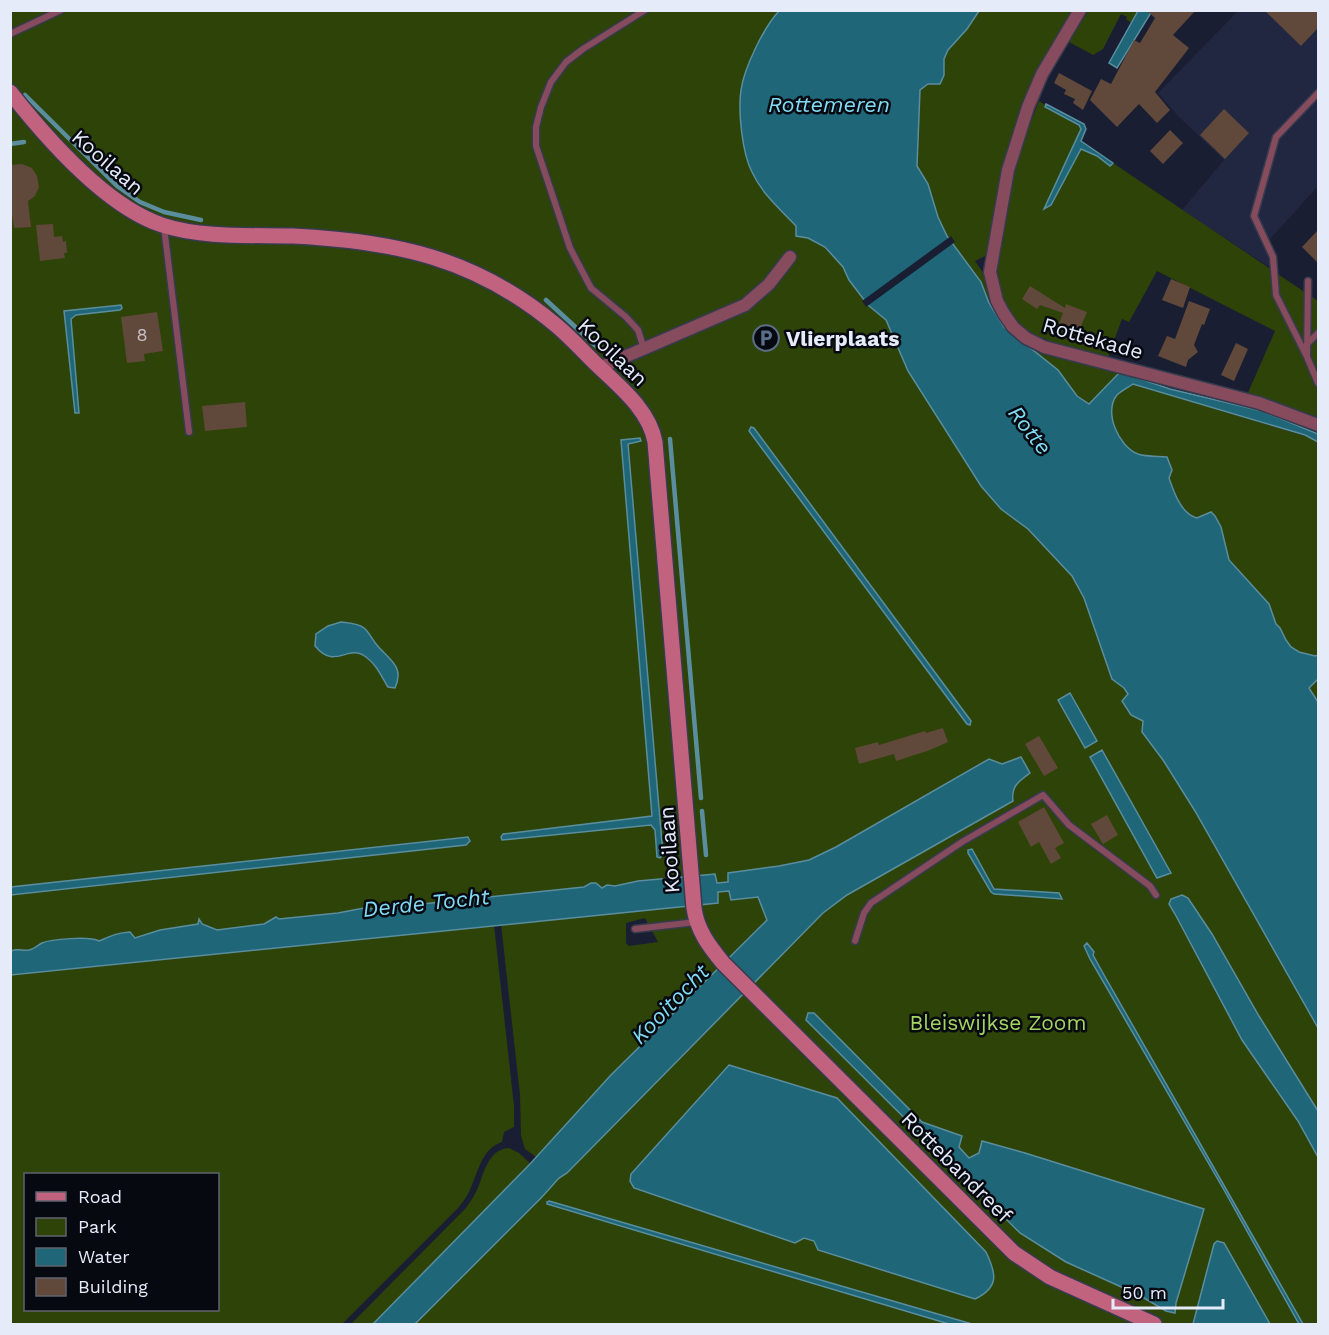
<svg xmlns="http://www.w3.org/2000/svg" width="1329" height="1335" viewBox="0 0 1329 1335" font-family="'Work Sans',sans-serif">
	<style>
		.built { fill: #212741 }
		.green { fill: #2e4307; fill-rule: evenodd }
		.water { fill: #1e6678; stroke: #5a8e9f; stroke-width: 1.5 }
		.pier { fill: #191e32 }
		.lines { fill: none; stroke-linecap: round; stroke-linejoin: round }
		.stream { stroke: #5a8e9f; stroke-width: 4.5 }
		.building { fill: #60483a }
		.lane-casing { stroke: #363b4e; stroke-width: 9 }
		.street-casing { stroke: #363b4e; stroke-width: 15 }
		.secondary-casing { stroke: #363b4e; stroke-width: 18 }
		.lane { stroke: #864b5c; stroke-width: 6 }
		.street { stroke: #864b5c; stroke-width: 12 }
		.secondary { stroke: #c1627f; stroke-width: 15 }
		.labels { text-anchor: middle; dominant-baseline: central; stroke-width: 5; stroke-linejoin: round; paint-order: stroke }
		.number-label { font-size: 18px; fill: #c4c2c9 }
		.street-label { font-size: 21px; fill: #e6ebf9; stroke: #070911 }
		.poi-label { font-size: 21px; font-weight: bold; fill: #e6ebf9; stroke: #070911; text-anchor: start }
		.park-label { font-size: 21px; fill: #a5d561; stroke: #070911 }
		.water-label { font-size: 22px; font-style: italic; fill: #81daf3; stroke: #070911 }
	</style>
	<rect width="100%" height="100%" fill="#191e32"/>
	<!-- built -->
	<path class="built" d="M 1238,11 L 1318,11 L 1318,186 L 1270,239 L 1269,267 L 1182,210 L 1224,160 L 1177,115 L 1158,93 Z"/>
	<!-- green -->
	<path class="green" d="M 11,11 L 818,11 L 1089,561 L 1318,942 L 1318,1111 L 1302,1129 L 1318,1157 L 1318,1324 L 415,1324 L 539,1201 L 610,1076 L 536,1157 L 525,1149 L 521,1136 L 520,1095 L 501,924 L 641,911 C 630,900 617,880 601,889 L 591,883 L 584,887 L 375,909 L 364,908 L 338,913 L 279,919 L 276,917 L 264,924 L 217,930 L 198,924 L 160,930 L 134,938 L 108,937 L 99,941 C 90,936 51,939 42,943 C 38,945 34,949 29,950 C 23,951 17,948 11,951 L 11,895 L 466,845 L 470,843 L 467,837 L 11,887 ZM 364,628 L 377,646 L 381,677 C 377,667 366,652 353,653 C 347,653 340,656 334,658 ZM 645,918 L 658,942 L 629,946 L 626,943 L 626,923 Z
		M 979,11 L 1073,11 L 1020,112 L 1000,178 L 987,255 L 975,261 L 982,271 L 988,291 L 998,313 L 1045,353 L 1120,372 L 1089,404 L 1077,396 L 1040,357 L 1004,327 L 989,303 L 981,282 L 947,236 L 938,217 L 928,184 L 917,167 L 920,90 L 945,69 C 940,53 955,42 965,31 C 971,25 975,17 979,11 Z
		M 1088,11 L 1138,11 L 1131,23 L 1126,19 L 1127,17 L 1121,14 L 1103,49 L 1093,55 L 1069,42 Z
		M 1039,101 L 1046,105 L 1045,107 L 1079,125 L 1081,129 L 1044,209 L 1051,205 L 1079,152 L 1081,149 C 1092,151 1101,159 1110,166 L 1113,163 L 1318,301 L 1318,419 L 1247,395 L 1275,331 L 1157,271 L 1129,322 L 1122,319 L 1108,357 L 1074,348 L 1072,351 L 1051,345 L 1045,338 L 1040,340 C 998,321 994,285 1000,244 L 1003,243 C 1006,194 1020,147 1039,101 Z
		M 1133,384 L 1305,436 L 1318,442 L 1318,781 L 1269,604 L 1229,560 L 1221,527 L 1215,516 L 1206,514 L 1202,518 L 1192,517 L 1181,505 L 1169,478 L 1172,470 L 1167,457 C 1158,456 1147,457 1139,454 C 1119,447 1104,412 1117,395 C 1121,391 1128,387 1133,384 Z
		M 494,925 L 514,1106 L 514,1127 L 504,1132 L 502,1142 C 481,1149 478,1173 469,1192 C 466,1198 462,1203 458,1208 L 342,1324 L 11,1324 L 11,975 ZM 26,1174 L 218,1174 L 218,1310 L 26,1310 Z
		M 509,1148 L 519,1153 L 531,1164 L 373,1324 L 351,1324 L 464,1210 C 469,1204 473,1198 477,1190 C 484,1174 488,1149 509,1148 Z"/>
	<!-- water -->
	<path class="water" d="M 779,11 L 979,11 L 967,29 L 948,50 L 944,59 L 944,75 L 940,84 L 928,84 L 920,90 L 917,166 L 928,184 L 938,217 L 947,236 L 981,282 L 989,303 L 1004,327 L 1058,370 L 1077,396 L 1089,404 L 1120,372 L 1170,389 L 1262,411 L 1318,434 L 1318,442 L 1305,435 L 1133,384 C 1129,387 1121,391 1117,395 C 1103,412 1119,447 1138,454 C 1147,457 1158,456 1167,457 L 1172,470 L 1169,478 C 1174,492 1181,514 1197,518 L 1211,512 L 1215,516 L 1221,527 L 1229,560 L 1269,604 L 1276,624 L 1280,628 L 1286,640 L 1291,647 L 1299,652 L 1315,656 L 1318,655 L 1318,679 L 1309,688 L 1318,702 L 1318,1028 L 1195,811 L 1163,760 L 1142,732 L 1143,721 L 1131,715 L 1122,701 L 1128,694 L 1124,688 L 1112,679 L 1084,598 L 1072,576 L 1028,529 L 1001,509 L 981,486 L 908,371 L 886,320 L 868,305 L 849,280 L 843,267 L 825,247 L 808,238 L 796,236 L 796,226 C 780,209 762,194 752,172 C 742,153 738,111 741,90 C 744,68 764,27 779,11 Z
		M 1138,11 L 1152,11 L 1117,68 L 1109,63 Z
		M 1046,104 L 1084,124 L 1086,129 L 1081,141 L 1113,163 L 1110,166 L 1097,156 L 1081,149 L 1051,205 L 1044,209 L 1081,129 L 1079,125 L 1045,107 Z
		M 121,305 L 122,308 L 120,310 L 76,315 L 71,319 L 79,413 L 75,413 L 64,311 Z
		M 751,427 L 754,428 L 971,721 L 970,725 L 967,724 L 749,431 Z
		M 640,438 L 641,441 L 628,444 L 663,855 L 660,858 L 657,857 L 655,830 L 651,825 L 502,840 L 501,837 L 503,834 L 652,816 L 621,440 Z
		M 341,622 C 349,623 358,623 364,628 C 369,632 372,639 376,644 C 389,660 405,666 395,688 L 388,687 C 381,676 377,665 366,657 C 347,643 336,671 315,646 L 316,634 L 328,626 Z
		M 1070,693 L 1097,741 L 1085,748 L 1058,700 Z
		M 1102,750 L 1171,873 L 1157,878 L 1090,757 Z
		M 1021,757 L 1030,773 C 1019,781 1011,786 1013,801 L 847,895 L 823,913 L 567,1173 L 559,1178 L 542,1197 L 415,1324 L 373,1324 L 530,1164 L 610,1076 L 767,920 L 758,897 L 731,900 L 729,891 L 718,892 L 718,903 L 11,975 L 11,951 C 17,948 23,951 29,950 C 34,949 38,945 42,943 C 51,939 90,936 99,941 C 111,936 116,933 130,932 L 135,938 L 160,930 L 198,924 L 199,919 L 202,924 L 217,930 L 264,924 L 276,917 L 279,919 L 338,913 L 364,908 L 375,909 L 584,887 L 591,883 L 596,883 L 602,888 L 607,885 L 615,886 L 638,881 L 715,874 L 717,883 L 728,882 L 728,873 L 779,866 L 809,860 L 836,847 L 989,759 L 1002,764 Z
		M 468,837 L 470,841 L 466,845 L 11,895 L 11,887 Z
		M 972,849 L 994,889 L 1059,893 L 1062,899 L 994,894 L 991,892 L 968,853 L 968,850 Z
		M 1182,895 L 1188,898 L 1212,934 L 1259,1016 L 1318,1111 L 1318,1157 L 1298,1121 L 1242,1040 L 1175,914 L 1169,904 L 1171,899 Z
		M 1087,943 L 1094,952 L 1093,955 L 1104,975 L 1303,1324 L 1299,1324 L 1224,1190 L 1090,959 L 1084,946 Z
		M 808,1013 L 814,1013 L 922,1122 L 962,1136 L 959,1147 L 969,1158 L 979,1153 L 982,1141 L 1025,1153 L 1204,1209 L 1176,1303 L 1175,1313 L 1166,1311 L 1139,1295 L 1066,1262 L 1020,1233 L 806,1020 Z
		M 729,1065 L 837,1098 L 986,1252 C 996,1273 1000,1287 975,1299 L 818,1250 L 814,1241 L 804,1238 L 795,1243 L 634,1188 L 630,1181 L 631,1174 Z
		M 549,1201 L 972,1324 L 949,1324 L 547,1204 L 547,1202 Z
		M 1217,1241 L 1224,1243 L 1270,1324 L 1193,1324 L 1214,1244 Z"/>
	<!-- pier -->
	<path class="pier" d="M 951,236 L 955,242 L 866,307 L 862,301 Z"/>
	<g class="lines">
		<!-- stream -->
		<path class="stream" d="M 25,95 L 117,186 L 140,202 L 164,212 L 201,220
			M 10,144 L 24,142
			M 546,300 L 596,346 L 610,353
			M 670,439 L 701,798
			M 702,811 L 706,855"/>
	</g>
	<!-- building -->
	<path class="building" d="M 1146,10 L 1196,10 L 1173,35 L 1189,48 L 1155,92 L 1170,110 L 1157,123 L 1139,104 L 1117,127 L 1090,100 L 1101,79 L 1111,84 L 1134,40 L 1140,43 L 1155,18 Z
		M 1264,10 L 1318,10 L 1318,28 L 1301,46 Z
		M 1059,73 L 1092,91 L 1083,110 L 1073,103 L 1075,99 L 1064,94 L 1066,90 L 1054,83 Z
		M 1224,109 L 1249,133 L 1225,159 L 1200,135 Z
		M 1170,130 L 1183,143 L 1163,164 L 1150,151 Z
		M 22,164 L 32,168 L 37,176 L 39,187 L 35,196 L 28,201 L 31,227 L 14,228 L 10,202 L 10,165 Z
		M 53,224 L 54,237 L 62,236 L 63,242 L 66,241 L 67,253 L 64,253 L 65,258 L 40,261 L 36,225 Z
		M 1318,230 L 1318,263 L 1302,247 Z
		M 1171,279 L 1190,287 L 1183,308 L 1162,300 Z
		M 1030,286 L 1065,308 L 1066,304 L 1087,312 L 1079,331 L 1059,323 L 1063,313 L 1040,305 L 1037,309 L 1022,299 Z
		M 1189,301 L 1210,309 L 1204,325 L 1202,324 L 1194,345 L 1198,352 L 1188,360 L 1186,367 L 1158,356 L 1167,336 L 1175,339 Z
		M 157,312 L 163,351 L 144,354 L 145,361 L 127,363 L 121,317 Z
		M 1236,343 L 1248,349 L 1234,381 L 1221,375 Z
		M 245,402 L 247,427 L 205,431 L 202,406 Z
		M 943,728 L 948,742 L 930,750 L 896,761 L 894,754 L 859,764 L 855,748 L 878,742 L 879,745 L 925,731 L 926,733 Z
		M 1039,736 L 1058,768 L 1044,776 L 1025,744 Z
		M 1044,807 L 1064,843 L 1055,848 L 1061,858 L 1051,864 L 1039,842 L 1031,847 L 1018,822 Z
		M 1107,815 L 1118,835 L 1103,844 L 1091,824 Z"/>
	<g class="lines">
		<!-- lane casing -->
		<g class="lane-casing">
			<path id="lane" d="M 10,34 L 61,10
				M 164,227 L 189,432
				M 1308,281 L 1307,357 L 1318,383
				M 1307,344 L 1318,333
				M 644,349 L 638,330 L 626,317 L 591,288 L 570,248 L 536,146 L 536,127 L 541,107 L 551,82 L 566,62 L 583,49 L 645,10
				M 1307,357 L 1276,295 L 1273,257 L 1254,216 L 1276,137 L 1318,93
				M 635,929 L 696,922
				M 855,941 L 864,913 L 871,903 L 962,842 L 1043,795 L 1069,825 L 1150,886 L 1156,895"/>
		</g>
		<!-- street casing -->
		<g class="street-casing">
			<path id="street" d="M 1080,10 L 1042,74 L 1028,107 L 1008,170 L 990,272 L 997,301 L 1004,314 L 1013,327 L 1026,338 L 1044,347 L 1259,403 L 1318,425
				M 599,368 L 745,305 L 769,284 L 790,257"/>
		</g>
		<!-- secondary casing -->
		<g class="secondary-casing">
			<path id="secondary" d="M 10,92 C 47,139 105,206 162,225 C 201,238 252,235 293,236 C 395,241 476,258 557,326 C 570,337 581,349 593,361 C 616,384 649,408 655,442 L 694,908 C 697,930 709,946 723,963 L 1014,1253 L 1050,1277 L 1154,1324"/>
		</g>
		<!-- lane -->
		<use href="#lane" class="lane"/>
		<!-- street -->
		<use href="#street" class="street"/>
		<!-- secondary -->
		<use href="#secondary" class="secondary"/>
	</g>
	<!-- icons -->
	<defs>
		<g id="parking-ring" transform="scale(1.35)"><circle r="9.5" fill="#070911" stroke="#5c6f8a" stroke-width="1.5"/><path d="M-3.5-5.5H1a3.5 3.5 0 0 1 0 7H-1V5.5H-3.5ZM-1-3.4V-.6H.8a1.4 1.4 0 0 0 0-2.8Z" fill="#5c6f8a"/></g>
	</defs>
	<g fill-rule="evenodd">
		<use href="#parking-ring" x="766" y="338"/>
	</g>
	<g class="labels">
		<!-- number labels -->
		<g class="number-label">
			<text x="142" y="334">8</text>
		</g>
		<!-- street labels -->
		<g class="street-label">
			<text transform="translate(108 162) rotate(41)">Kooilaan</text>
			<text transform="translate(1093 338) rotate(16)">Rottekade</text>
			<text transform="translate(613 352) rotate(44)">Kooilaan</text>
			<text transform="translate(669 850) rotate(-94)">Kooilaan</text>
			<text transform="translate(957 1167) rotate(45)">Rottebandreef</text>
		</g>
		<!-- poi labels -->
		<g class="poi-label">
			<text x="786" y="338">Vlierplaats</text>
		</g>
		<!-- park labels -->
		<g class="park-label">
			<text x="998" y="1022">Bleiswijkse Zoom</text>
		</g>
		<!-- water labels -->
		<g class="water-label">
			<text x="829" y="104">Rottemeren</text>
			<text transform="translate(1030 430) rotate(52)">Rotte</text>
			<text transform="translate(426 903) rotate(-6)">Derde Tocht</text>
			<text transform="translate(670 1004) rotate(-46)">Kooitocht</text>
		</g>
	</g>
	<!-- border -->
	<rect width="1329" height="1335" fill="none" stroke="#e6ebf9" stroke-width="24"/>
	<!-- legend -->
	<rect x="24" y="1173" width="195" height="138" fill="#070911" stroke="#60636e" stroke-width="1.5"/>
	<rect x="36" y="1192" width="30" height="9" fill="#c1627f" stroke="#60636e" stroke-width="1.5"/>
	<text x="78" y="1203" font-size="18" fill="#e6ebf9">Road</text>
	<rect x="36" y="1218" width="30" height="18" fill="#2e4307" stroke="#60636e" stroke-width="1.5"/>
	<text x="78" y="1233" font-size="18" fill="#e6ebf9">Park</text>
	<rect x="36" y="1248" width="30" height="18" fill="#1e6678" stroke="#60636e" stroke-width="1.5"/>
	<text x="78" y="1263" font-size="18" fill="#e6ebf9">Water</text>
	<rect x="36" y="1278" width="30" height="18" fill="#60483a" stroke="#60636e" stroke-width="1.5"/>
	<text x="78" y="1293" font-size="18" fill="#e6ebf9">Building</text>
	<!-- scale -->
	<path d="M1113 1299v9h110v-9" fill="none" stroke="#e6ebf9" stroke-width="3"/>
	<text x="1122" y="1299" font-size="18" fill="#e6ebf9" stroke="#070911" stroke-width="4.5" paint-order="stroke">50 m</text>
</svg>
